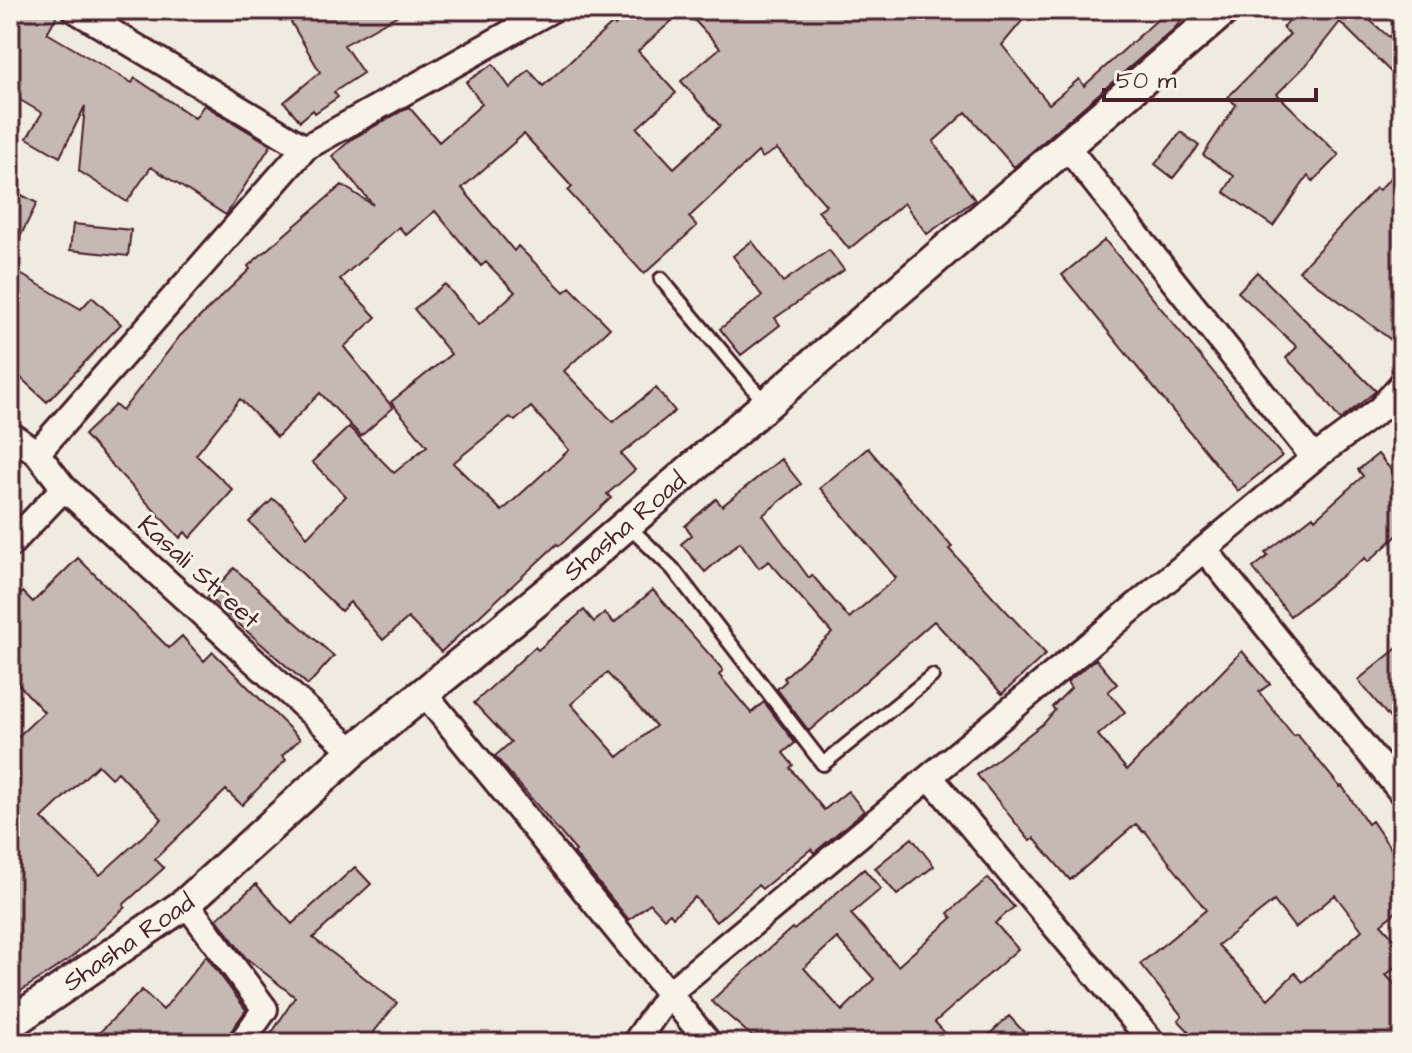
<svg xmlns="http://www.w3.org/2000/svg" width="1412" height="1053" viewBox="0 0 1412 1053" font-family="'Architects Daughter',sans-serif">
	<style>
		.building { fill: #c6b8b3; stroke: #4a1f2b; stroke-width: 2; fill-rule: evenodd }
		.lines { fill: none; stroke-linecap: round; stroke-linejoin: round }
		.service-casing { stroke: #4a1f2b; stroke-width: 18 }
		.minor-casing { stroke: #4a1f2b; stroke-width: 30 }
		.tertiary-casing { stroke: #4a1f2b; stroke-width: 36 }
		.service { stroke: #f7f3e8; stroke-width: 12 }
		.minor { stroke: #f7f3e8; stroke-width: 24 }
		.tertiary { stroke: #f7f3e8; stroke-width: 30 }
		.labels { text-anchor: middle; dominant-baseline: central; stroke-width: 6; stroke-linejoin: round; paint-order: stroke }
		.street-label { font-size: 26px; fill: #4a1f2b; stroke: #f7f3e8 }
	</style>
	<rect width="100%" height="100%" fill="#f0ebe0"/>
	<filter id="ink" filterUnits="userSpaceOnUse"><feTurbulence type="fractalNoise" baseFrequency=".0125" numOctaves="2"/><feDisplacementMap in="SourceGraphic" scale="16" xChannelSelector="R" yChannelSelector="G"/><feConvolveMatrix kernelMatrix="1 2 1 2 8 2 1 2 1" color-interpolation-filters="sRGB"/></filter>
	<g filter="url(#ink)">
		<!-- building -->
		<path class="building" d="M 21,10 L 60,10 L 47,33 L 132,83 L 135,78 L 195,118 L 204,105 L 271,145 L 226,215 L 151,167 L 127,202 L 79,171 L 85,106 L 60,157 L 27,138 L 42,113 L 10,94 L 10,30 Z
			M 284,10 L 407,10 L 344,45 L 363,73 L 334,92 L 338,97 L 315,113 L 313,110 L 300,121 L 284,102 L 320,72 Z
			M 632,10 L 684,10 L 638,51 L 676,93 L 637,128 L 674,168 L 720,126 L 681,81 L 720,48 L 685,10 L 1031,10 L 1002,45 L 1049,104 L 1079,79 L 1084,86 L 1168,10 L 1191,10 L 1174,29 L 1014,167 L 966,112 L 933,142 L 975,200 L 927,234 L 904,203 L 849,249 L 818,211 L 826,205 L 777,149 L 762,158 L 758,152 L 689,217 L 697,226 L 644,274 L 568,191 L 572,187 L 524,134 L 462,188 L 514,251 L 518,246 L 564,292 L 570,287 L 610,328 L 564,371 L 613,422 L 656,388 L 675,411 L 621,454 L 635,470 L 607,494 L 611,498 L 559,546 L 557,544 L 441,652 L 408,618 L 383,640 L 350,602 L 341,611 L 249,522 L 273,499 L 283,506 L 307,537 L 346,496 L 312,462 L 349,427 L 394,473 L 427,446 L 391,402 L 451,354 L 414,309 L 445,284 L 479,325 L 515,292 L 486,262 L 481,266 L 435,211 L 406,235 L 399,227 L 340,279 L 376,317 L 344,347 L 393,408 L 361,436 L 320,393 L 277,437 L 240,399 L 196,455 L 233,490 L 190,538 L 185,532 L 180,538 L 84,435 L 115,405 L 122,411 L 180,336 L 250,269 L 248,266 L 342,185 L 373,205 L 332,156 L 352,139 L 409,107 L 439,142 L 482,104 L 466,82 L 493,64 L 510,88 L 529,70 L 543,86 L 613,23 L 615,26 ZM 531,407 L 569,450 L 502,511 L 453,463 L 510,417 L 515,421 Z
			M 1297,10 L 1358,10 L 1389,37 L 1402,24 L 1402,83 L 1340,22 L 1306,65 L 1277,94 L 1339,155 L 1313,181 L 1308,176 L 1273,226 L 1224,192 L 1234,176 L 1203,155 L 1236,105 L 1228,97 L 1290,34 L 1283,28 Z
			M 1181,132 L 1199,146 L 1173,178 L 1155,164 Z
			M 1402,166 L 1402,348 L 1299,271 L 1376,188 L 1379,190 Z
			M 10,189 L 37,203 L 10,257 Z
			M 73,224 L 131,230 L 128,256 L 70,250 Z
			M 1105,240 L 1282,456 L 1238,491 L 1062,275 Z
			M 752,241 L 783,282 L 829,250 L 844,270 L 775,318 L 780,325 L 741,355 L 720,329 L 762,296 L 733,256 Z
			M 10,268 L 81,309 L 92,297 L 121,324 L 47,402 L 10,368 Z
			M 1257,272 L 1376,391 L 1340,420 L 1316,388 L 1286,358 L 1297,347 L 1238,292 Z
			M 868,448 L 952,547 L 949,549 L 1046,654 L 1002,694 L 934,621 L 809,731 L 777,689 L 786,681 L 784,678 L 832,633 L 769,561 L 759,568 L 740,542 L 705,572 L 681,544 L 692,535 L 685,526 L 716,499 L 722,506 L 781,459 L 801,484 L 763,515 L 809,578 L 812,575 L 849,618 L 896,578 L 820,488 Z
			M 1378,454 L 1402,483 L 1402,531 L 1368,562 L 1365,558 L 1290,616 L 1253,568 L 1268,556 L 1265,553 L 1313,516 L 1315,519 L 1363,476 L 1358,470 Z
			M 78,558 L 169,648 L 182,636 L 204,661 L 213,652 L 300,739 L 282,756 L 286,760 L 242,805 L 226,790 L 155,859 L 164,868 L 123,905 L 125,907 L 71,958 L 10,998 L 10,744 L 44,712 L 10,675 L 10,604 L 23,592 L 33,602 ZM 98,765 L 111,778 L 118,772 L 162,819 L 100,875 L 42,818 Z
			M 234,568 L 334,656 L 308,685 L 208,597 Z
			M 653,590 L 723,670 L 719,675 L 751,713 L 764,702 L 795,743 L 783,753 L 793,765 L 790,768 L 824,810 L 848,791 L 864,811 L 814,853 L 811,849 L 762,889 L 758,885 L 716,922 L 695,897 L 673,917 L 670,913 L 664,918 L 650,903 L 629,920 L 574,853 L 576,851 L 495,756 L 511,742 L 474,703 L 535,647 L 538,650 L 584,610 L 594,622 L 605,613 L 614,623 ZM 607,673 L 656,726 L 618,757 L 571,704 Z
			M 1402,644 L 1402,733 L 1358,680 Z
			M 1242,651 L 1270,684 L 1259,692 L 1294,736 L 1297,734 L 1340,787 L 1342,786 L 1368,824 L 1372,821 L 1393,852 L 1402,844 L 1402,907 L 1381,924 L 1402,947 L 1402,961 L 1386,975 L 1402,992 L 1402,1032 L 1390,1043 L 1200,1043 L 1178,1020 L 1182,1016 L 1140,964 L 1206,910 L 1145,831 L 1143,832 L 1136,824 L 1070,880 L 1034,838 L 1030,841 L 977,775 L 1045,722 L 1055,710 L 1052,707 L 1071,688 L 1067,682 L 1096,659 L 1117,684 L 1108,692 L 1125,712 L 1098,735 L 1127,770 ZM 1335,895 L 1362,930 L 1303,982 L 1295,973 L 1268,999 L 1218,945 L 1274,901 L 1295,928 Z
			M 912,838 L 934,866 L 897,895 L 875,868 Z
			M 355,867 L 371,884 L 313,938 L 397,1003 L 365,1043 L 259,1043 L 263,1038 L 266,1042 L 295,997 L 246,958 L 217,919 L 256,884 L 292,924 Z
			M 864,869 L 881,889 L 851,914 L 898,966 L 952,918 L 948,913 L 988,878 L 1014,907 L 995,923 L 1018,949 L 935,1022 L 954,1043 L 760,1043 L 711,1001 L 792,928 L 794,930 ZM 837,938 L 874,979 L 842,1011 L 804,968 Z
			M 206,956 L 246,1010 L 229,1034 L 226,1043 L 89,1043 L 142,990 L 163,1010 Z
			M 1009,1016 L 1034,1043 L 980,1043 Z"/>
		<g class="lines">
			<!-- service casing -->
			<g class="service-casing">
				<path id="service" d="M 661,279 L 766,404
					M 627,525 L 673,569 L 823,764 L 932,676"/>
			</g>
			<!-- minor casing -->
			<g class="minor-casing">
				<path id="minor" d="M 75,10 L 305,148
					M 1067,147 L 1314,458
					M 10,434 L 37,453 L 64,488 L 353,751
					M 37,453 L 305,148 L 551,10
					M 10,545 L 64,488
					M 1204,549 L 1402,793
					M 425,694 L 709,1043
					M 930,777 L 1153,1043
					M 186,903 L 265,1009 L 241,1043
					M 635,1043 L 670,992 L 1314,458 L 1380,409 L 1402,384"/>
			</g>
			<!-- tertiary casing -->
			<g class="tertiary-casing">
				<g id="tertiary">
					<path id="s1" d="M 10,1024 L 186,903 L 353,751 L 566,577 L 1224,10"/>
				</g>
			</g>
			<!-- service -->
			<use href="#service" class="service"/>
			<!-- minor -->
			<use href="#minor" class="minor"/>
			<!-- tertiary -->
			<use href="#tertiary" class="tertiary"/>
		</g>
	</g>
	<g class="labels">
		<!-- street labels -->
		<g class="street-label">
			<text stroke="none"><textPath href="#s1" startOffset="792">Shasha Road</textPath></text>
			<text transform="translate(199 572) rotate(42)">Kasali Street</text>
			<text stroke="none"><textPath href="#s1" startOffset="144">Shasha Road</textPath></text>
		</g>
	</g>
	<!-- margin -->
	<rect width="1412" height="1053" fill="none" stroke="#f7f3e8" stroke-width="40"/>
	<rect x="20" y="20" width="1372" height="1013" fill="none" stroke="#4a1f2b" stroke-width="3" filter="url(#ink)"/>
	<!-- scale -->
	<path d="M1104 88v12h212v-12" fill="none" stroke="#4a1f2b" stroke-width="4"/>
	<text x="1116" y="88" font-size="24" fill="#4a1f2b" stroke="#f7f3e8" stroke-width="6" paint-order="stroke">50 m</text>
</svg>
